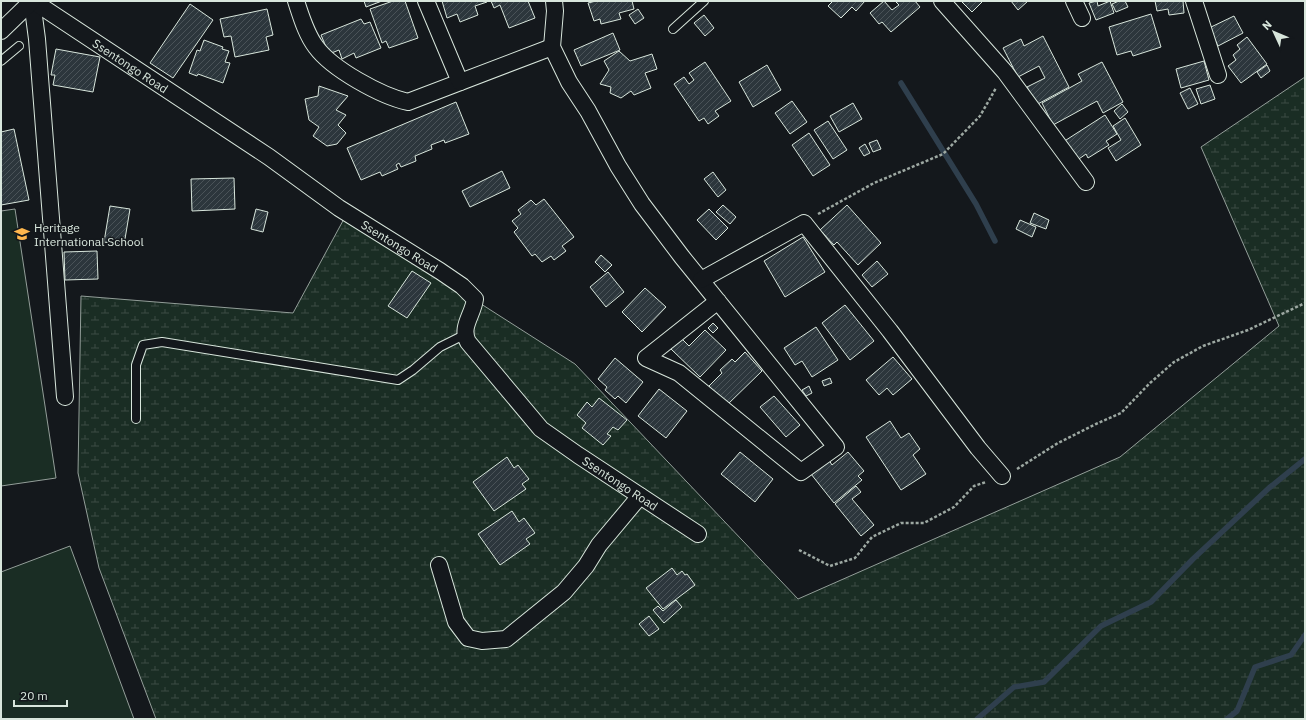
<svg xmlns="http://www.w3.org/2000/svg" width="1306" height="720" viewBox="0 0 1306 720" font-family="'IBM Plex Sans',sans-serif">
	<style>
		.green { fill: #1a2d24; stroke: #939e99 }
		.wetland { fill: url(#wetland-marsh); stroke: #939e99 }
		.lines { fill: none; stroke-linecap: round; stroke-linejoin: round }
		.stream { stroke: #2f3f4d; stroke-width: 5.5 }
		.building { fill: url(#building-hatch); stroke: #d8e6dc }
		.service-casing { stroke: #d8e6dc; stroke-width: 10 }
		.minor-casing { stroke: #d8e6dc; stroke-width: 18 }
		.path { stroke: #9da8a2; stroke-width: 2.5; stroke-dasharray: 3 2; stroke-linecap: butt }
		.service { stroke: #14181c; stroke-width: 8 }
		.minor { stroke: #14181c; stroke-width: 16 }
		.labels { text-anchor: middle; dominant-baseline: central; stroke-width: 3; stroke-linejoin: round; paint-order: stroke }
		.street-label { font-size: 12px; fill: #d8e6dc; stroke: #14181c }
		.poi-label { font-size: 12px; fill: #d8e6dc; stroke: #14181c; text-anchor: start }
	</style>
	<defs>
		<pattern id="wetland-marsh" width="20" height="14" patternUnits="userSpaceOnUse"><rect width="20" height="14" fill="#1a2d24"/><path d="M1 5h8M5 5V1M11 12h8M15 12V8" fill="none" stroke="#3b4b43"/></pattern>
		<pattern id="building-hatch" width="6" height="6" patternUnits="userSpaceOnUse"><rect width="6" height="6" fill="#2c363c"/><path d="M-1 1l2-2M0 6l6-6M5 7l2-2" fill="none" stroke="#4a5358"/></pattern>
	</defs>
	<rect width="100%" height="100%" fill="#14181c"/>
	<!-- green -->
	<path class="green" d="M 15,209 L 56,478 L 1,486 L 1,211 Z
		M 70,546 L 134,719 L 1,719 L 1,572 Z"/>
	<!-- wetland -->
	<path class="wetland" d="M 1305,77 L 1305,719 L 156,719 L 99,568 L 78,473 L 81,296 L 293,313 L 345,217 L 575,364 L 798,599 L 1120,457 L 1279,326 L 1201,147 Z"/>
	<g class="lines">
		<!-- stream -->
		<path class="stream" d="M 901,83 L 976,204 L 995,241
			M 977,719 L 1014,687 L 1044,682 L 1101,626 L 1151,602 L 1193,559 L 1269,488 L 1305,459
			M 1227,719 L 1237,711 L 1255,667 L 1291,655 L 1305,635"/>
	</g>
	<!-- building -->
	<path class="building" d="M 364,1 L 382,1 L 366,7 Z
		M 393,1 L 405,1 L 418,38 L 389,48 L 386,41 L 382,43 L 370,9 Z
		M 442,1 L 487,1 L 487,2 L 475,6 L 478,15 L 460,22 L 457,14 L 447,18 Z
		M 491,1 L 528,1 L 535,18 L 509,28 L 500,5 L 494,8 Z
		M 596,1 L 632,1 L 634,9 L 619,13 L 621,19 L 601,24 L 600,19 L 594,21 L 588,3 Z
		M 833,1 L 865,1 L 856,11 L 852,7 L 841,18 L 828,6 Z
		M 884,1 L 892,10 L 899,5 L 895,1 L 915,1 L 920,7 L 891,32 L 882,22 L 879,24 L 870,13 Z
		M 961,1 L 983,1 L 972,12 Z
		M 1011,1 L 1028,1 L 1018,10 Z
		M 1097,1 L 1098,6 L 1110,1 L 1114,13 L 1096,20 L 1089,3 Z
		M 1119,1 L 1125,1 L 1128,7 L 1116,12 L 1112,4 Z
		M 1155,1 L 1183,1 L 1184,13 L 1169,15 L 1168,9 L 1157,11 Z
		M 190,4 L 213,20 L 173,78 L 150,63 Z
		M 267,9 L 273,35 L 266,37 L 269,50 L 235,57 L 231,36 L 224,37 L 220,19 Z
		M 638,9 L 644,18 L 635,24 L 629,15 Z
		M 1151,14 L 1161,47 L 1133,56 L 1131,51 L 1117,55 L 1109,27 Z
		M 704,15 L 714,28 L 705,36 L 694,23 Z
		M 1234,16 L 1243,33 L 1218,46 L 1209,28 Z
		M 361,19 L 364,24 L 370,22 L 381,48 L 356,58 L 354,53 L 342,59 L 339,50 L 329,54 L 321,35 Z
		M 613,33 L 620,50 L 581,66 L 574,50 Z
		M 1043,36 L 1069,87 L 1036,105 L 1027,87 L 1045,78 L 1039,66 L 1018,77 L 1003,48 L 1021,39 L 1024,46 Z
		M 1247,37 L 1267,64 L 1241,83 L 1228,66 L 1236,60 L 1233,55 L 1240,49 L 1237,45 Z
		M 204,40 L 223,47 L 222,49 L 229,51 L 225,62 L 230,63 L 223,83 L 198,74 L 197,76 L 189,73 L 197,50 L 200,51 Z
		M 56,49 L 100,57 L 93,92 L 53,85 L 55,75 L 51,75 Z
		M 619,51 L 630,61 L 652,54 L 657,69 L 645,73 L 651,88 L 634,95 L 631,91 L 621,98 L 610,93 L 611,87 L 600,84 L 609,70 L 604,61 Z
		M 1204,61 L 1209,80 L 1181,88 L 1176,69 Z
		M 705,62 L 731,101 L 715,111 L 719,116 L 708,124 L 704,118 L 699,121 L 674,84 L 684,77 L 689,84 L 694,80 L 689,73 Z
		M 1102,62 L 1123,102 L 1103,113 L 1097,101 L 1053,125 L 1042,103 L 1082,81 L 1078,74 Z
		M 767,65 L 781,90 L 753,107 L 739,82 Z
		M 1267,65 L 1270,71 L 1261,78 L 1257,72 Z
		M 1210,85 L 1215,99 L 1201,104 L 1196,89 Z
		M 319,86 L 348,96 L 336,110 L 346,115 L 338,125 L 346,133 L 337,144 L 327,146 L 313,136 L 319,127 L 309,120 L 305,99 L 318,96 Z
		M 1190,88 L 1198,104 L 1188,109 L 1180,93 Z
		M 792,101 L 807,122 L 790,134 L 775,113 Z
		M 456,102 L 469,134 L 445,143 L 444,140 L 431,145 L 432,149 L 415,156 L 416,161 L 401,167 L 399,163 L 396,165 L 398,169 L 382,176 L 380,172 L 361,180 L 347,148 Z
		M 853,103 L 862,119 L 839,132 L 830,116 Z
		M 1122,104 L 1128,112 L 1120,119 L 1114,111 Z
		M 1105,115 L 1117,134 L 1106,141 L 1109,145 L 1088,158 L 1086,154 L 1076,161 L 1063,142 Z
		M 1125,118 L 1141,145 L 1116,161 L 1108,148 L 1121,140 L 1113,126 Z
		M 828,121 L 847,150 L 833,159 L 814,130 Z
		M 14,129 L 29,200 L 1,205 L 1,132 Z
		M 809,133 L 830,165 L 813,176 L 792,145 Z
		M 877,140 L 881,149 L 873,152 L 869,143 Z
		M 865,144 L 870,153 L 864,156 L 859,148 Z
		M 502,171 L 510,188 L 470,207 L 462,191 Z
		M 713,172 L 726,190 L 718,197 L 704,179 Z
		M 234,178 L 235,209 L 192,211 L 191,179 Z
		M 544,199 L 574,237 L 562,246 L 566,251 L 554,260 L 551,256 L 542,262 L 535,254 L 532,256 L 514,232 L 518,228 L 512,221 L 521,214 L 518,210 L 531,200 L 536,205 Z
		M 723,205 L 736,217 L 730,224 L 716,212 Z
		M 847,205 L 881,243 L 858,265 L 837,242 L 834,245 L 820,230 Z
		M 110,206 L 130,209 L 124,245 L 104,242 Z
		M 256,209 L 268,212 L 263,232 L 251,229 Z
		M 709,209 L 728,228 L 716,240 L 697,220 Z
		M 1034,213 L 1049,220 L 1046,229 L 1030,223 Z
		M 1020,220 L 1036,227 L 1032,237 L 1016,229 Z
		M 803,237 L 825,272 L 785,297 L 764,261 Z
		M 97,251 L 98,279 L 65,280 L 64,252 Z
		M 601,255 L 612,265 L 605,272 L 595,262 Z
		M 877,261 L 888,274 L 872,287 L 862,275 Z
		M 412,271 L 431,283 L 407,318 L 388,306 Z
		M 608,272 L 624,292 L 606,307 L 590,287 Z
		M 645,288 L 666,307 L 642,332 L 622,312 Z
		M 845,305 L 874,341 L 850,360 L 822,323 Z
		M 713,323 L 718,328 L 713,333 L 708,328 Z
		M 816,327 L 838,360 L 812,377 L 802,361 L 795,365 L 784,348 Z
		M 705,330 L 726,350 L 700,377 L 671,349 L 681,338 L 689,346 Z
		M 745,352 L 762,371 L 727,405 L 709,386 L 722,373 L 720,370 L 732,359 L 735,362 Z
		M 893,357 L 912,379 L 893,395 L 887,388 L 879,395 L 866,380 Z
		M 615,358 L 643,382 L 626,403 L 618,396 L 615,399 L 605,390 L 607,387 L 598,379 Z
		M 830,378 L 832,383 L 824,386 L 822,381 Z
		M 809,386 L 812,393 L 806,396 L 802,390 Z
		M 659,389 L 687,411 L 666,438 L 638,416 Z
		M 774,396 L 800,425 L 786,437 L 760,407 Z
		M 599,398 L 627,420 L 618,430 L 613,427 L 607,434 L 611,436 L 603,445 L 582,428 L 586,423 L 577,415 L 587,402 L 592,407 Z
		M 890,421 L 901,438 L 909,433 L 920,449 L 913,455 L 926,474 L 901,490 L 866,437 Z
		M 740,452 L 773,479 L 755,502 L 721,474 Z
		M 848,452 L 864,471 L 858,476 L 862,480 L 834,503 L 811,474 L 829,460 L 832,465 Z
		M 507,457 L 514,468 L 518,465 L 529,479 L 522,484 L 526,489 L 494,511 L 473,482 Z
		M 856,486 L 861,492 L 852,499 L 874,525 L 861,536 L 835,504 Z
		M 512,511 L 519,522 L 524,518 L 535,533 L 526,539 L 530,544 L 500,565 L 478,534 Z
		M 672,568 L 677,575 L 682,571 L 685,575 L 687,574 L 695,585 L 663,609 L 646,588 Z
		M 676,600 L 682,607 L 664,623 L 653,610 L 658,606 L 663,611 Z
		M 649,616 L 659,629 L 649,636 L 639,624 Z"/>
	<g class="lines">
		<!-- service casing -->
		<g class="service-casing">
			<path id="service" d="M 673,29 L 704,1
				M 1,61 L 19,46
				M 136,419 L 136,365 L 143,345 L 162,342 L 398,380 L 413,370 L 440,347 L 464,335"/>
		</g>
		<!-- minor casing -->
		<g class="minor-casing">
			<g id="minor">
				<path d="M 32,1 L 37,39 L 65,397"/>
				<path id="s1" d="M 33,1 L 269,157 L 339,208 L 440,271 L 462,286 L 475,299 C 473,315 460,327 468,342 L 541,429 L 578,455 L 698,534"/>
				<path d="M 296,1 C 301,16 306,34 316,47 C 332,69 381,96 408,102 L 552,47"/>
				<path d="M 426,1 L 460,82"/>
				<path d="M 554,1 L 555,11 L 552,47 L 569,82 L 588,111 L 618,166 L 642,204 L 682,257 L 836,447 L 801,472 L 679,373 L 646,358 L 718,301"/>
				<path d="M 942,1 L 1005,72 L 1086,182"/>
				<path d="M 1074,1 L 1082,18"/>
				<path d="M 1194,1 L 1218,75"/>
				<path d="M 1,31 L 32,1"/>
				<path d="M 701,280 L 804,223 L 890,331 L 978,448 L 1002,476"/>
				<path d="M 439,565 L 456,622 L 468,638 L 482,641 L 506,639 L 564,592 L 586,566 L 599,545 L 640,496"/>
			</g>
		</g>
		<!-- path -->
		<path class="path" d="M 818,214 L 874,183 L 943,154 L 980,116 L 996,88
			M 1017,469 L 1058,443 L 1096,424 L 1121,413 L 1150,383 L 1174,362 L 1203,346 L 1248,330 L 1305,303
			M 799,550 L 830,566 L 855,558 L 872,537 L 901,523 L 924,523 L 954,507 L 974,486 L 986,482"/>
		<!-- service -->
		<use href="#service" class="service"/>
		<!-- minor -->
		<use href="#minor" class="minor"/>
	</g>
	<!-- icons -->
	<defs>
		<g id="school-bare" transform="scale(1.2)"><path d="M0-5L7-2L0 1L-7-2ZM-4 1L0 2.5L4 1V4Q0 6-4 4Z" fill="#ffb74d" stroke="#14181c" stroke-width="2.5" paint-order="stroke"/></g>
	</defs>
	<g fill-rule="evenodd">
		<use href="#school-bare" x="22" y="234"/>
	</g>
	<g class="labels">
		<!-- street labels -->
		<g class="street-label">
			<text stroke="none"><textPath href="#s1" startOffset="117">Ssentongo Road</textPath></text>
			<text stroke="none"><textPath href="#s1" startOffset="441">Ssentongo Road</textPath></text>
			<text stroke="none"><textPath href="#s1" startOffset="788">Ssentongo Road</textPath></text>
		</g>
		<!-- poi labels -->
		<g class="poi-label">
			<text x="34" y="227">Heritage<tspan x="34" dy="14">International School</tspan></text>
		</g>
	</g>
	<!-- border -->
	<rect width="1306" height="720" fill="none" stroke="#d8e6dc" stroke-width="4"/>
	<!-- north arrow -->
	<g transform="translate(1274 32) rotate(314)" stroke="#14181c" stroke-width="3" paint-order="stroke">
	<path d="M0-3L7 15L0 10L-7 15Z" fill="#d8e6dc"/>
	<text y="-6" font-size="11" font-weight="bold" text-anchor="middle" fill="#d8e6dc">N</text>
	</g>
	<!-- scale -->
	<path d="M14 700v6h53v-6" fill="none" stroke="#d8e6dc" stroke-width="2"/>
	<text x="20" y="700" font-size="12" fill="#d8e6dc" stroke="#14181c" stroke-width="3" paint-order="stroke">20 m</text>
</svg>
